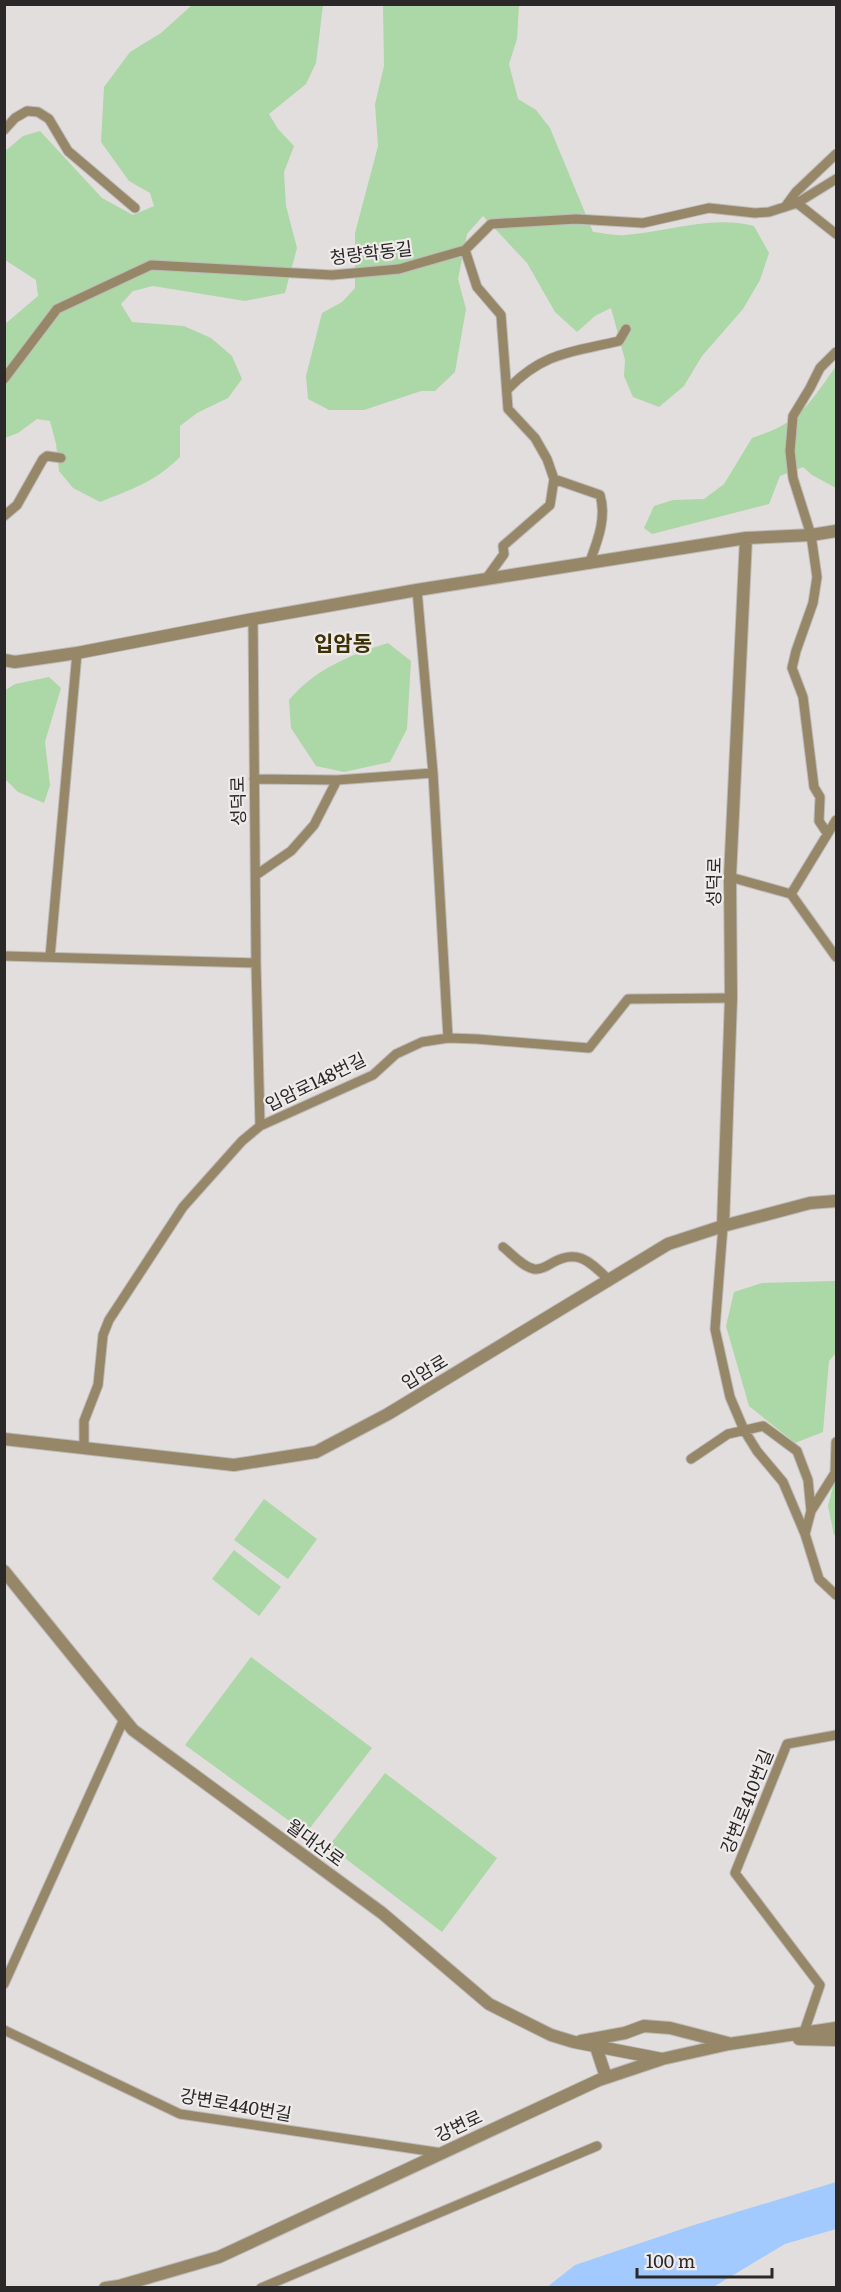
<svg xmlns="http://www.w3.org/2000/svg" width="841" height="2292" viewBox="0 0 841 2292" font-family="Literata,'Noto Sans KR',serif">
	<style>
		.green { fill: #acd7a7 }
		.water { fill: #a2caff }
		.lines { fill: none; stroke-linecap: round; stroke-linejoin: round }
		.minor-casing { stroke: #bdbab9; stroke-width: 11 }
		.tertiary-casing { stroke: #bdbab9; stroke-width: 14 }
		.minor { stroke: #958767; stroke-width: 9 }
		.tertiary { stroke: #958767; stroke-width: 12 }
		.labels { text-anchor: middle; dominant-baseline: central; stroke-width: 4.5; stroke-linejoin: round; paint-order: stroke }
		.street-label { font-size: 18px; fill: #2a2828; stroke: #efebea }
		.quarter-label { font-size: 21px; font-weight: bold; fill: #3c3005; stroke: #efebea }
	</style>
	<rect width="100%" height="100%" fill="#e2dedd"/>
	<!-- green -->
	<path class="green" d="M 192,5 L 323,5 L 316,63 L 306,84 L 269,114 L 278,129 L 294,146 L 284,172 L 286,206 L 297,248 L 285,293 L 245,301 L 153,286 L 133,291 L 121,304 L 132,322 L 184,326 L 211,338 L 232,356 L 242,379 L 228,398 L 197,413 L 180,426 L 180,457 C 155,482 132,489 100,502 L 73,488 L 59,471 L 56,444 L 50,421 L 37,419 L 18,433 L 5,438 L 5,324 L 38,296 L 36,280 L 5,260 L 4,152 L 23,136 L 40,131 L 102,198 L 133,215 L 154,206 L 150,193 L 129,181 L 101,142 L 104,87 L 130,52 L 161,33 Z
		M 383,5 L 519,5 L 517,39 L 509,64 L 518,99 L 536,110 L 550,128 L 593,232 C 603,233 615,236 625,235 C 668,232 710,215 754,226 L 769,253 L 760,280 L 743,309 L 702,356 L 684,386 L 659,407 L 633,397 L 624,376 L 625,360 L 611,308 L 595,316 L 577,332 L 555,312 L 527,263 L 483,216 L 467,234 L 458,279 L 466,309 L 455,372 L 435,391 L 421,391 L 364,410 L 329,410 L 308,399 L 306,376 L 322,313 L 342,302 L 355,288 L 355,233 L 378,146 L 375,104 L 384,66 Z
		M 836,366 L 836,488 L 812,475 L 803,467 L 780,476 L 769,504 L 652,534 L 644,528 L 654,506 L 673,500 L 704,499 L 724,484 L 752,438 C 800,423 809,404 836,366 Z
		M 388,643 L 411,661 L 407,729 L 390,762 L 344,772 L 316,766 L 291,728 L 289,700 C 315,669 350,655 388,643 Z
		M 49,677 L 61,688 L 45,742 L 50,785 L 44,803 L 18,792 L 5,779 L 4,691 L 15,684 Z
		M 836,1277 L 836,1353 L 829,1361 L 823,1432 L 795,1443 L 749,1406 L 726,1326 L 734,1292 L 762,1283 L 835,1281 Z
		M 836,1475 L 836,1535 L 834,1535 L 828,1506 Z
		M 264,1499 L 317,1539 L 288,1579 L 234,1540 Z
		M 234,1550 L 281,1587 L 259,1616 L 212,1579 Z
		M 251,1657 L 372,1748 L 306,1833 L 185,1745 Z
		M 385,1773 L 497,1858 L 442,1932 L 329,1846 Z"/>
	<!-- water -->
	<path class="water" d="M 836,2182 L 836,2229 L 785,2244 L 715,2286 L 710,2288 L 547,2287 L 575,2265 L 694,2225 Z"/>
	<g class="lines">
		<!-- minor casing -->
		<g class="minor-casing">
			<path id="minor" d="M 4,130 L 15,118 L 27,111 L 38,112 L 49,119 L 68,151 L 135,208
				M 797,203 L 836,234
				M 785,207 L 796,192 L 836,154
				M 465,250 L 477,287 L 501,315 L 508,409 L 535,438 L 547,459 L 554,479 L 550,505 L 503,546 L 504,554 L 486,579
				M 4,379 L 57,309 L 151,265 L 332,275 L 399,269 L 465,250 L 491,224 L 576,219 L 643,223 L 709,208 L 755,213 L 769,212 L 797,203 L 836,179
				M 508,389 C 543,352 573,352 619,341 L 626,329
				M 554,479 L 600,495 C 607,519 597,542 589,564
				M 4,516 L 17,505 L 43,459 L 47,456 L 61,458
				M 417,590 L 433,773 L 448,1038
				M 253,619 L 256,963 L 260,1126
				M 254,779 L 337,780 L 433,773
				M 827,833 L 819,821 L 820,797 L 814,787 L 803,697 L 792,668 L 796,651 L 813,603 L 817,577 L 811,535 L 793,478 L 790,451 L 793,416 L 810,388 L 820,368 L 836,352
				M 256,875 L 291,851 L 314,825 L 337,780
				M 730,877 L 791,894 L 836,957
				M 791,894 L 836,820
				M 4,956 L 256,963
				M 50,957 L 77,653
				M 723,1226 L 715,1329 L 730,1397 L 744,1430 L 757,1451 L 783,1482 L 805,1534
				M 503,1247 C 512,1254 523,1267 534,1269 C 541,1270 547,1266 552,1263 C 578,1248 590,1262 609,1280
				M 84,1448 L 84,1421 L 98,1385 L 103,1335 L 109,1320 L 183,1207 L 242,1141 L 260,1126 L 373,1075 L 396,1054 L 422,1042 L 448,1038 L 477,1039 L 589,1048 L 628,999 L 731,998
				M 691,1459 L 728,1434 L 763,1426 L 797,1451 L 808,1480 L 811,1511 L 805,1534 L 819,1579 L 836,1595
				M 811,1511 L 835,1473 L 836,1442
				M 4,1984 L 124,1719
				M 4,2030 L 180,2114 L 442,2153
				M 804,2032 L 820,1985 L 735,1873 L 787,1744 L 836,1735
				M 261,2288 L 597,2146"/>
		</g>
		<!-- tertiary casing -->
		<g class="tertiary-casing">
			<path id="tertiary" d="M 4,660 L 15,662 L 77,653 L 253,619 L 417,590 L 746,538 L 811,535 L 836,531
				M 723,1226 L 731,998 L 730,877 L 746,538
				M 4,1439 L 234,1465 L 316,1452 L 388,1414 L 668,1244 L 723,1226 L 810,1203 L 836,1201
				M 4,1571 L 133,1730 L 382,1913 L 489,2004 L 551,2035 L 574,2042 L 662,2059
				M 799,2039 L 836,2040
				M 581,2041 L 625,2033 L 644,2026 L 670,2028 L 728,2043
				M 596,2047 L 606,2077
				M 105,2288 L 119,2286 L 219,2257 L 599,2080 L 662,2059 L 729,2044 L 836,2028"/>
		</g>
		<!-- minor -->
		<use href="#minor" class="minor"/>
		<!-- tertiary -->
		<use href="#tertiary" class="tertiary"/>
	</g>
	<g class="labels">
		<!-- street labels -->
		<g class="street-label">
			<text transform="translate(371 252) rotate(-7)">청량학동길</text>
			<text transform="translate(237 801) rotate(-91)">성덕로</text>
			<text transform="translate(713 882) rotate(-89)">성덕로</text>
			<text transform="translate(315 1081) rotate(-26)">입암로148번길</text>
			<text transform="translate(424 1371) rotate(-31)">입암로</text>
			<text transform="translate(746 1801) rotate(-68)">강변로410번길</text>
			<text transform="translate(316 1842) rotate(36)">월대산로</text>
			<text transform="translate(236 2104) rotate(10)">강변로440번길</text>
			<text transform="translate(458 2125) rotate(-25)">강변로</text>
		</g>
		<!-- quarter labels -->
		<g class="quarter-label">
			<text x="343" y="641">입암동</text>
		</g>
	</g>
	<!-- border -->
	<rect width="841" height="2292" fill="none" stroke="#2a2828" stroke-width="12"/>
	<!-- scale -->
	<path d="M637 2268v9h135v-9" fill="none" stroke="#2a2828" stroke-width="3"/>
	<text x="646" y="2268" font-size="18" fill="#2a2828" stroke="#efebea" stroke-width="4.5" paint-order="stroke">100 m</text>
</svg>
